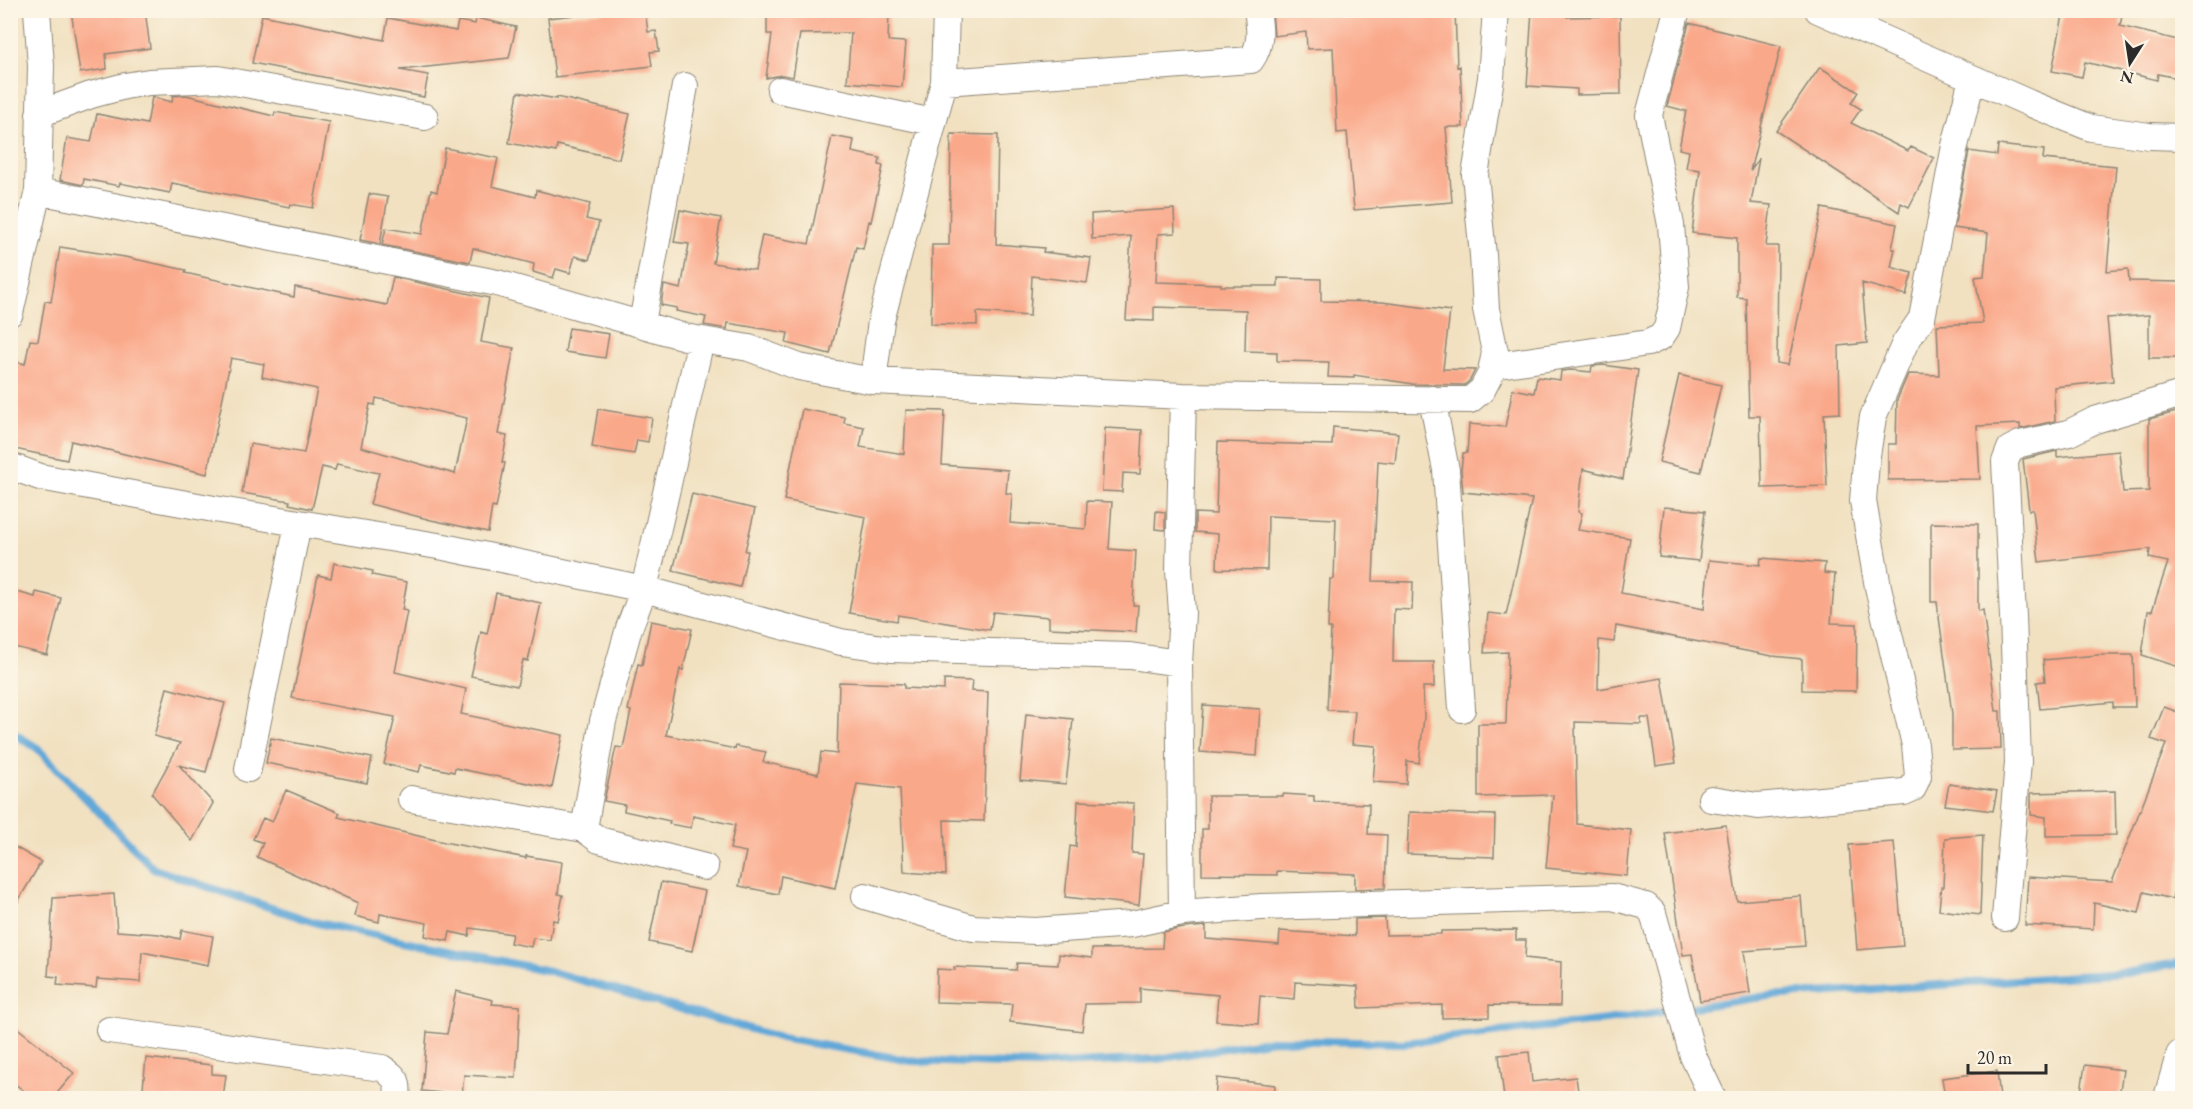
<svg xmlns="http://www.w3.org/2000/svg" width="2193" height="1109" viewBox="0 0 2193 1109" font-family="'EB Garamond',serif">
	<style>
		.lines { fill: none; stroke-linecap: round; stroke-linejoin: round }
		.stream { stroke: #62a8d8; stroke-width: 8 }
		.building { fill: #faa88a; fill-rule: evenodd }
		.minor-casing { stroke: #8e8676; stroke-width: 28 }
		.tertiary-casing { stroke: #8e8676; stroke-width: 34 }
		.minor { stroke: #fff; stroke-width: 26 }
		.tertiary { stroke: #fff; stroke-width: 32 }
	</style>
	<rect width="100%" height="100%" fill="#fcf5e5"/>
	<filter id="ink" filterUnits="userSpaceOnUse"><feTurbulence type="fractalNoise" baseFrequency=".0167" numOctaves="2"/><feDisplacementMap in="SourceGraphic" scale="12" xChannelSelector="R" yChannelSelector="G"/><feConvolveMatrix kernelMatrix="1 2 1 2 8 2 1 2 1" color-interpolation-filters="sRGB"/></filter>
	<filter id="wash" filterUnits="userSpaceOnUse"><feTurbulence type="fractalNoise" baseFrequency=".008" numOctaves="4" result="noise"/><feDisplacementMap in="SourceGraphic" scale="24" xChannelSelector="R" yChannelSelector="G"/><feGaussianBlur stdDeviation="1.35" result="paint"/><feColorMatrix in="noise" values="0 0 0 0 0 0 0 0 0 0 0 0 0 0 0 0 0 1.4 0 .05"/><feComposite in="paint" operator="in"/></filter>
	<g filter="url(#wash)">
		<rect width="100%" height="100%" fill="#f1e1c1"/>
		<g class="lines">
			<!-- stream -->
			<path class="stream" d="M 10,731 L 37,748 L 154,869 L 317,923 L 549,971 L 781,1038 L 912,1061 L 1039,1065 L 1158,1059 L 1273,1040 L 1403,1043 L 1606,1020 L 1768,996 L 2125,973 L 2182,963"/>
		</g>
		<g id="blocks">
			<!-- building -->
			<path class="building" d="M 71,10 L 145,10 L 150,48 L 106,54 L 107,69 L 80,73 Z
				M 619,10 L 645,10 L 648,32 L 656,31 L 659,51 L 650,52 L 652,66 L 555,77 L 548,18 Z
				M 767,10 L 889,10 L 888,41 L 906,42 L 902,87 L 847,82 L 851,33 L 800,34 L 793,77 L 782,75 L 766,78 L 772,34 L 767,34 Z
				M 1272,10 L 1455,10 L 1457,67 L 1460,66 L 1463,127 L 1446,127 L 1452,202 L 1354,210 L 1347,132 L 1337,133 L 1333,48 L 1307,49 L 1306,32 L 1274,36 Z
				M 1532,10 L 1567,10 L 1567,17 L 1620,16 L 1621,94 L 1577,95 L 1577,89 L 1527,86 Z
				M 2064,10 L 2123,10 L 2120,26 L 2182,41 L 2182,79 L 2158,74 L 2157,80 L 2085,62 L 2082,77 L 2052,71 Z
				M 262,15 L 384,40 L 388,18 L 456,31 L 458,21 L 475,24 L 476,18 L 516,27 L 509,58 L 400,70 L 428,75 L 424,97 L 252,63 Z
				M 1689,23 L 1781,46 L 1750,171 L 1759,158 L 1751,203 L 1771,205 L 1766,246 L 1778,246 L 1777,363 L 1788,365 L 1822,208 L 1897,224 L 1892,249 L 1895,249 L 1891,267 L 1912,273 L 1906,295 L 1862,283 L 1867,343 L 1839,346 L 1840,413 L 1824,414 L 1827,486 L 1762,488 L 1760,416 L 1749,416 L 1746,298 L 1737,297 L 1737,238 L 1692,233 L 1700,170 L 1686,168 L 1689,151 L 1679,149 L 1686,111 L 1667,106 Z
				M 1820,67 L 1858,92 L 1851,103 L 1861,109 L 1851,123 L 1908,151 L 1911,147 L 1934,158 L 1909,207 L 1901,203 L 1899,212 L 1776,131 Z
				M 518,92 L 557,99 L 557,97 L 630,114 L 619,159 L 557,145 L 556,152 L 509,143 Z
				M 186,95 L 274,116 L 275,112 L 329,122 L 313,208 L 290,204 L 289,207 L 172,183 L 170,193 L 120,183 L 119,186 L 84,179 L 83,185 L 60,180 L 67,138 L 91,142 L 97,114 L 147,124 L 152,97 L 172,102 L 173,96 Z
				M 951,134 L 998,135 L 996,244 L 1044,248 L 1043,252 L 1091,258 L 1087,283 L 1032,276 L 1030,316 L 977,312 L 977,325 L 931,324 L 932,245 L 949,245 Z
				M 832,136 L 854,140 L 852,152 L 880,158 L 879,165 L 883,166 L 871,222 L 869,221 L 863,249 L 856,247 L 830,354 L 786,343 L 788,333 L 728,323 L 727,329 L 704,325 L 706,317 L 676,311 L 677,308 L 661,305 L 664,285 L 681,289 L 689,244 L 674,242 L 680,210 L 721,218 L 713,263 L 755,270 L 762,235 L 809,244 Z
				M 1998,145 L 2044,150 L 2043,159 L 2116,166 L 2107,271 L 2128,269 L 2129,281 L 2182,282 L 2182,358 L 2149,358 L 2149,315 L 2107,318 L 2113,381 L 2054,387 L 2055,421 L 2020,429 L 2020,424 L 1977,426 L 1980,479 L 1888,480 L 1888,444 L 1896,444 L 1897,400 L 1908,374 L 1939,375 L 1937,325 L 1983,323 L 1975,277 L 1984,276 L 1988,233 L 1954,228 L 1969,151 L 1997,155 Z
				M 445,148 L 498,158 L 492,186 L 535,197 L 536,190 L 590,204 L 586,219 L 599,222 L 589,260 L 575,256 L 570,273 L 556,269 L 553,278 L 533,272 L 534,264 L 473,248 L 470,262 L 382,245 L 386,228 L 422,234 L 431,190 L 437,192 Z
				M 369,194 L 388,197 L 380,244 L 360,240 Z
				M 1174,209 L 1175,233 L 1158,234 L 1156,282 L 1221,284 L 1221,286 L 1278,286 L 1278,278 L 1321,279 L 1321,301 L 1382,302 L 1450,311 L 1443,369 L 1475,370 L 1470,380 L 1465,385 L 1413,384 L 1354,375 L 1354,378 L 1328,377 L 1329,362 L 1277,361 L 1277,352 L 1245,351 L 1246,310 L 1154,307 L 1154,321 L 1126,320 L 1131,236 L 1092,239 L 1091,214 Z
				M 60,247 L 125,257 L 186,270 L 185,273 L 294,297 L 295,287 L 387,305 L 393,277 L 489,298 L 481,342 L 514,348 L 498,434 L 507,436 L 502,462 L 505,463 L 496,508 L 492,507 L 488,532 L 431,520 L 370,504 L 379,473 L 337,464 L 335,470 L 322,467 L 312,509 L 289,504 L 290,501 L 242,493 L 250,444 L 304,453 L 317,389 L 262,377 L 264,364 L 231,358 L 207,474 L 71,441 L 67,460 L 10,448 L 10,376 L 13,361 L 25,364 L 30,340 L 38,341 L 45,301 L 51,302 ZM 376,398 L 467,418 L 455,474 L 361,447 L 370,404 L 375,405 Z
				M 569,328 L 609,334 L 605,358 L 565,352 Z
				M 1603,365 L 1638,370 L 1623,479 L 1583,469 L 1578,512 L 1582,513 L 1578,530 L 1630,538 L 1621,593 L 1704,609 L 1709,560 L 1760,565 L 1761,558 L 1825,563 L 1824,573 L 1835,574 L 1831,623 L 1857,624 L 1856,691 L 1802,690 L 1802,659 L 1772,656 L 1616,626 L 1614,642 L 1599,640 L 1598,689 L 1662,678 L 1676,763 L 1656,766 L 1649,718 L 1641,718 L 1641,724 L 1575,722 L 1577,824 L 1631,830 L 1627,876 L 1546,868 L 1553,795 L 1478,797 L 1478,724 L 1506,724 L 1508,652 L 1484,653 L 1488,613 L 1506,615 L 1532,499 L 1463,492 L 1461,470 L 1463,453 L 1467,453 L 1469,424 L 1505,427 L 1513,389 L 1534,393 L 1537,377 L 1560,380 L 1561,371 L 1571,370 L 1591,372 L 1592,366 Z
				M 1679,375 L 1721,385 L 1701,472 L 1659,462 Z
				M 598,409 L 652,418 L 648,442 L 637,440 L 634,454 L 592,447 Z
				M 802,409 L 845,417 L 844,423 L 864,427 L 860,447 L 904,454 L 906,410 L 945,411 L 942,465 L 1008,470 L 1006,493 L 1012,494 L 1010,523 L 1086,529 L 1087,501 L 1112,502 L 1109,549 L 1136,551 L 1133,605 L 1138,605 L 1136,632 L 1049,628 L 1049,617 L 993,612 L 990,630 L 898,615 L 897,621 L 849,613 L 866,517 L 784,500 Z
				M 2180,411 L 2182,426 L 2182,668 L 2142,655 L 2148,611 L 2152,611 L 2168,562 L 2149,558 L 2150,549 L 2039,562 L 2033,510 L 2029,510 L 2023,459 L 2057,451 L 2057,457 L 2119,451 L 2123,492 L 2149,491 L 2149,419 Z
				M 1333,427 L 1398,433 L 1395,463 L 1378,461 L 1373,581 L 1413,582 L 1412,610 L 1394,609 L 1393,662 L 1434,662 L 1434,687 L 1423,687 L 1424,717 L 1419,763 L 1407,761 L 1406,784 L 1373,782 L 1376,746 L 1352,744 L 1355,711 L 1327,710 L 1331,628 L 1328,628 L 1330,579 L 1334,579 L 1336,519 L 1268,516 L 1267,570 L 1217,569 L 1218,534 L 1195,532 L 1195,513 L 1216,514 L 1218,442 L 1332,445 Z
				M 1105,428 L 1142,430 L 1140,474 L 1123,473 L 1122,492 L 1102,491 Z
				M 692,494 L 755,509 L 745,551 L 748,551 L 740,587 L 673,571 Z
				M 1664,507 L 1705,511 L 1699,561 L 1659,557 Z
				M 1156,511 L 1165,512 L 1165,530 L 1155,529 Z
				M 1931,523 L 1978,524 L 1978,611 L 1983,610 L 1996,711 L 2000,711 L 2001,749 L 1952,750 L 1952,714 L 1937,602 L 1931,602 Z
				M 334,563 L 373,571 L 372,575 L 407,582 L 402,610 L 407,611 L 395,672 L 466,689 L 461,714 L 563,735 L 552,788 L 455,768 L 454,772 L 421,765 L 419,772 L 384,764 L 395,717 L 292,698 L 318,575 L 331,578 Z
				M 10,590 L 35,597 L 36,592 L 61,598 L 47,655 L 10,646 Z
				M 496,593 L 541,603 L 528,661 L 523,660 L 517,686 L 471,676 L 481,632 L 487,634 Z
				M 651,621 L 692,629 L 683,670 L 680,669 L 666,735 L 735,749 L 736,746 L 766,752 L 763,762 L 818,774 L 821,752 L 837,754 L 839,682 L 904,684 L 904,688 L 944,690 L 944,680 L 972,681 L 971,691 L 988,692 L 984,821 L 944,820 L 946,875 L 904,872 L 900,789 L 857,784 L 835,888 L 781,876 L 778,894 L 739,886 L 746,852 L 730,849 L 735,825 L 693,816 L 691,828 L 669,824 L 670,821 L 624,811 L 625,805 L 604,801 L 616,747 L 623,748 L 631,711 L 628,710 L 638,664 L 642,665 Z
				M 2098,655 L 2133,655 L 2135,707 L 2113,707 L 2113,702 L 2040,709 L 2037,682 L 2045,681 L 2043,660 Z
				M 167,688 L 225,703 L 206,772 L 179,765 L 213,803 L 192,841 L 152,794 L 180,743 L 154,736 Z
				M 1203,705 L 1260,709 L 1257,756 L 1200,752 Z
				M 2181,706 L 2182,857 L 2172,899 L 2144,892 L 2139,913 L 2094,903 L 2093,929 L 2025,925 L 2028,877 L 2112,882 L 2166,744 L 2151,739 L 2164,707 L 2178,712 Z
				M 1026,714 L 1073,719 L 1066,784 L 1020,780 Z
				M 271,738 L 372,758 L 367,783 L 266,763 Z
				M 1949,784 L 1997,791 L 1993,811 L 1945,805 Z
				M 286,790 L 340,813 L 338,817 L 444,842 L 526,858 L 526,856 L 562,862 L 558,894 L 563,895 L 558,921 L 553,920 L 550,940 L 533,938 L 531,947 L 510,943 L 512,934 L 470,928 L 469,936 L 450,932 L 448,941 L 425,936 L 427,923 L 380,914 L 379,922 L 355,916 L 358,903 L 257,857 L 263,843 L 253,839 L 263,818 L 272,822 Z
				M 2115,791 L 2116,835 L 2046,836 L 2046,817 L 2031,815 L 2031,793 Z
				M 1283,794 L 1314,796 L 1314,802 L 1369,804 L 1368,834 L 1387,835 L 1385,888 L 1355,889 L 1355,874 L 1277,871 L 1277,875 L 1202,874 L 1202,829 L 1208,829 L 1208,796 L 1283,796 Z
				M 1078,801 L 1134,803 L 1132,853 L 1143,854 L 1139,905 L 1065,897 L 1070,846 L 1076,847 Z
				M 1409,812 L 1495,815 L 1494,857 L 1407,854 Z
				M 1726,825 L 1737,901 L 1801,896 L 1805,946 L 1744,951 L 1750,993 L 1700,1001 L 1692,954 L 1683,955 L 1665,833 Z
				M 1983,835 L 1980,915 L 1939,910 L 1941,887 L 1943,887 L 1945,838 Z
				M 1894,842 L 1903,946 L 1857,950 L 1849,845 Z
				M 10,844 L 41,862 L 10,915 Z
				M 661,882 L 705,891 L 692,951 L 649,942 Z
				M 114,894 L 117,931 L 159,934 L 180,939 L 182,930 L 213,936 L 208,965 L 142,952 L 140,982 L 97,979 L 96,988 L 57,985 L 58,977 L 48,976 L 53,898 Z
				M 1385,918 L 1386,935 L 1441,934 L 1441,931 L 1516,930 L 1516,940 L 1526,940 L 1525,958 L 1561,962 L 1560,1006 L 1489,1005 L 1489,1017 L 1442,1018 L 1442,1005 L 1359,1008 L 1358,986 L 1295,982 L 1294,999 L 1260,996 L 1258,1024 L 1216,1021 L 1218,995 L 1140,988 L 1140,1003 L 1085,1004 L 1082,1031 L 1010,1022 L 1012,1004 L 936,1002 L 937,969 L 955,970 L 954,967 L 1016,970 L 1017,963 L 1058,965 L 1059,954 L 1092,958 L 1092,949 L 1162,948 L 1163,932 L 1184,928 L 1206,926 L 1206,939 L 1279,945 L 1280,931 L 1355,936 L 1355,919 Z
				M 456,991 L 493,1000 L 492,1004 L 520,1006 L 516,1078 L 464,1075 L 462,1095 L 422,1091 L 427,1032 L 447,1034 Z
				M 10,1022 L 74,1073 L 53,1098 L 33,1098 L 10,1080 Z
				M 1529,1052 L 1532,1082 L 1576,1077 L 1579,1098 L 1504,1098 L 1499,1055 Z
				M 146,1058 L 212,1065 L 212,1074 L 226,1075 L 223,1098 L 142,1098 Z
				M 2085,1065 L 2123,1070 L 2119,1097 L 2081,1092 Z
				M 1997,1071 L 2000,1098 L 1945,1098 L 1942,1078 Z
				M 1217,1078 L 1275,1085 L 1274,1098 L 1215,1098 Z"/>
		</g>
	</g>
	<g filter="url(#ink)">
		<use href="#blocks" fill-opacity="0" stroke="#8e8676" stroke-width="1.5"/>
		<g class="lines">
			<!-- minor casing -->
			<g class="minor-casing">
				<path id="minor" d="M 946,10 L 944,82 L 881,321 L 873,381 L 1183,396 L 1470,400 L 1482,390 L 1491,373 L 1495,352 L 1486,309 L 1483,255 L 1475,175 L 1491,78 L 1496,10
					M 1818,10 L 2029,103 L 2091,128 L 2149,136 L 2182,137
					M 944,82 L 1251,60 C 1262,45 1260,29 1257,10
					M 780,90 L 933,122
					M 39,114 L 91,95 L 125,86 L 149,82 L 218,79 L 425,117
					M 38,191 L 497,283 L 685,337 L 749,348 L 799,367 L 873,381
					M 10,313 L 38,191 L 41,66 L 37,10
					M 642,323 L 685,86
					M 701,340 L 644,589 L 629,628 L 603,721 L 584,829 L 599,840 L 705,867
					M 1492,366 L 1648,343 L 1661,337 L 1667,328 L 1676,287 L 1671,225 L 1649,115 L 1677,10
					M 1432,399 L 1446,470 L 1462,709
					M 10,466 L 40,477 L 214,509 L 444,547 L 644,589 L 841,642 L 891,649 L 1130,656 L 1179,663
					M 248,769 L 298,524
					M 411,799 L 584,829
					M 1711,799 L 1758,806 L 1904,792 L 1913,788 L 1918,776 L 1915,745 L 1878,587 L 1863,501 L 1866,462 L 1873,417 L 1905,343 L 1922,318 L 1955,146 L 1972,79
					M 865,896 L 973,928 L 1035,931 L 1132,924 L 1182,913 L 1261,907 L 1612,897 L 1646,906 L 1653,913 L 1693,1056 L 1713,1098
					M 1182,913 L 1179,663 L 1182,613 L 1179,570 L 1183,396
					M 2005,918 L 2018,762 L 2013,616 L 2005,462 L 2010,449 L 2020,444 L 2069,433 L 2095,420 L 2182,394
					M 109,1030 L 382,1068 C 396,1078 399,1080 397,1098"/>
			</g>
			<!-- tertiary casing -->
			<g class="tertiary-casing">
				<path id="tertiary" d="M 2170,1098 L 2182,1056"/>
			</g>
			<!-- minor -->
			<use href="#minor" class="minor"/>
			<!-- tertiary -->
			<use href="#tertiary" class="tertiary"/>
		</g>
	</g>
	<!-- margin -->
	<rect width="2193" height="1109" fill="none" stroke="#fcf5e5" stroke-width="36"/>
	<!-- north arrow -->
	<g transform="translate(2130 63) rotate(192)" stroke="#fcf5e5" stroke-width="4.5" paint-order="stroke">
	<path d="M0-4.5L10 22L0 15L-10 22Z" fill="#2b2b2b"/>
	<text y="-9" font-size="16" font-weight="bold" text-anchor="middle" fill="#2b2b2b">N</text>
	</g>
	<!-- scale -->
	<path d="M1968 1064v9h78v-9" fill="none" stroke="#2b2b2b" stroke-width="3"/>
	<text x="1977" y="1064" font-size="18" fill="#2b2b2b" stroke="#fcf5e5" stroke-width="4.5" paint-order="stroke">20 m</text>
</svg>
